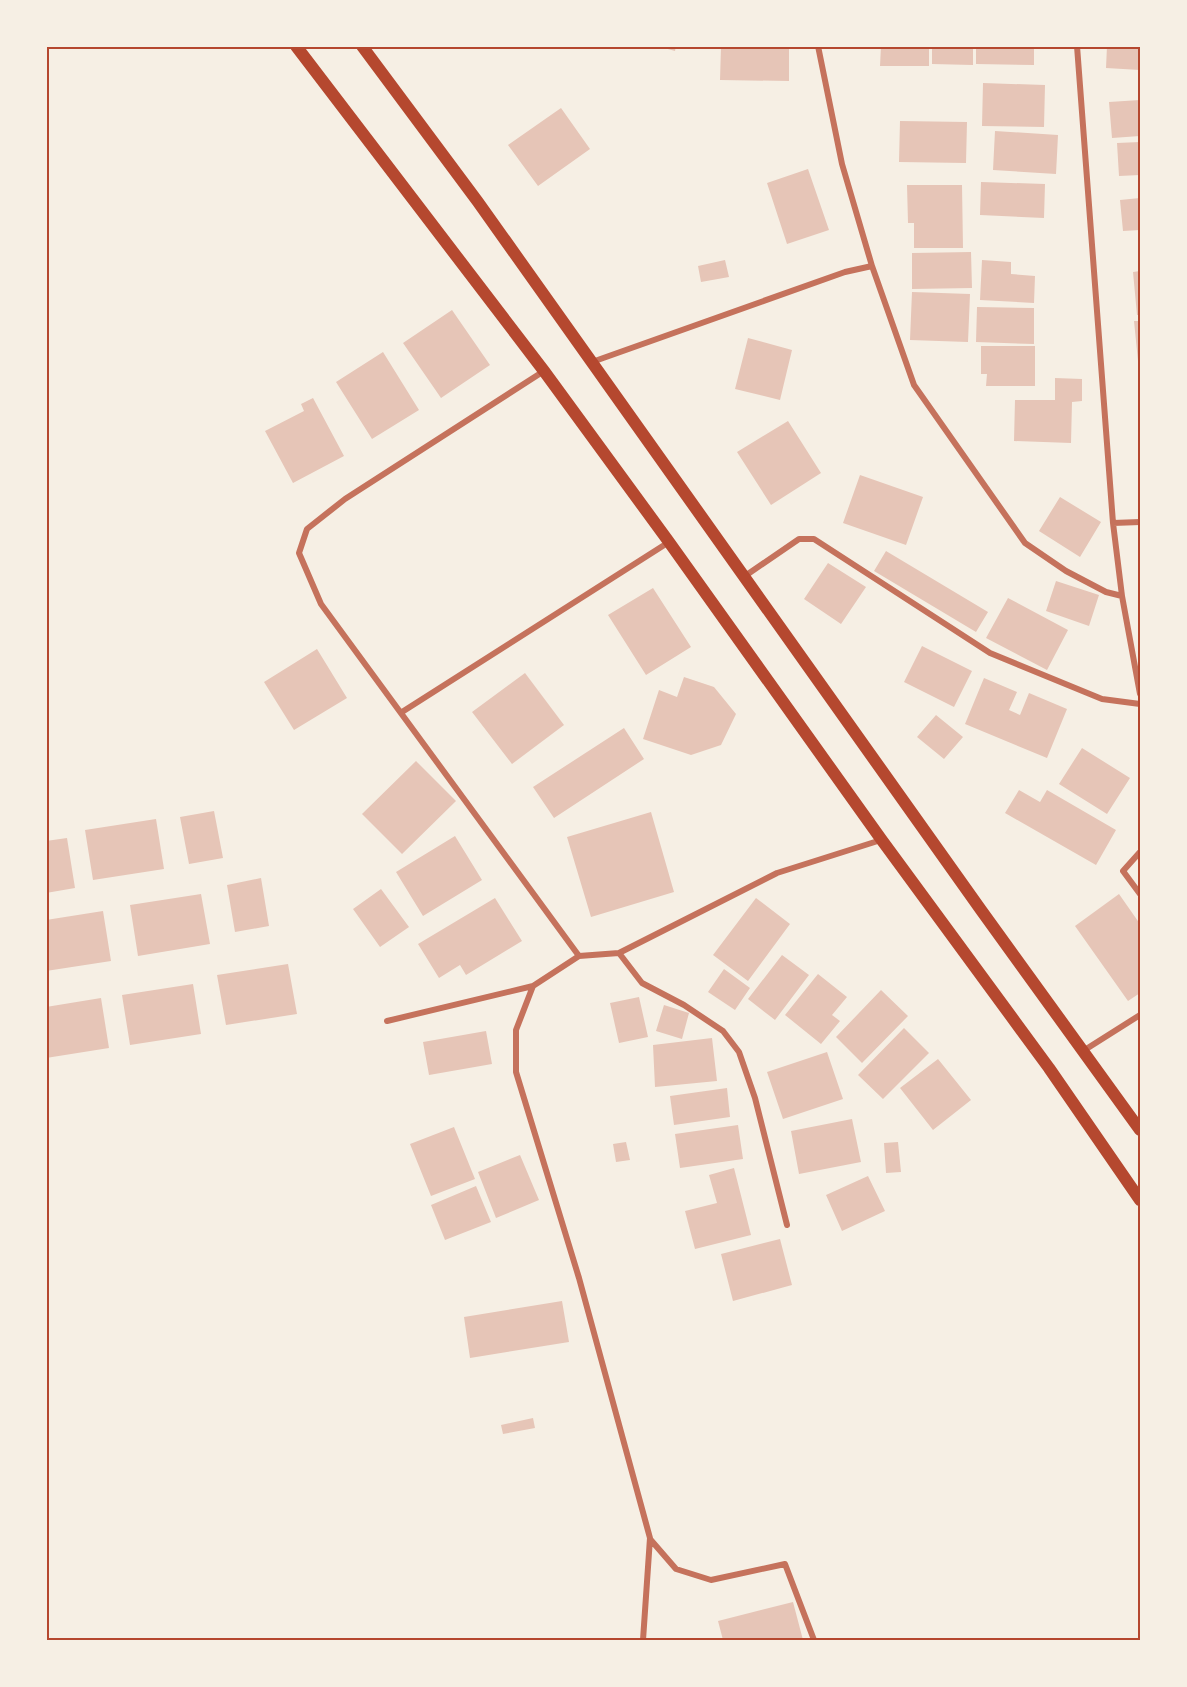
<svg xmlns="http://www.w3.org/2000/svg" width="1187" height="1687" viewBox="0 0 1187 1687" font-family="Montserrat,sans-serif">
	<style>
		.building { fill: #e6c5b7 }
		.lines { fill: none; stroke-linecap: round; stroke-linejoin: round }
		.minor { stroke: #c5725c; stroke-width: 6 }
		.secondary { stroke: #b5482f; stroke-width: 12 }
		.neatline { fill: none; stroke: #b5482f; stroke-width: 2 }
	</style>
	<rect width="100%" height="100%" fill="#f6efe4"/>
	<!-- building -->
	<path class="building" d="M 657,46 L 676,46 L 675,51 Z
		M 881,46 L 929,46 L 929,66 L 880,66 Z
		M 932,46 L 973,46 L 973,65 L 932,64 Z
		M 976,46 L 1034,46 L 1034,65 L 976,64 Z
		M 1107,46 L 1140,46 L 1140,70 L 1106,68 Z
		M 721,47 L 789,48 L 789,81 L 720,80 Z
		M 983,83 L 1045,85 L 1044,127 L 982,126 Z
		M 1140,100 L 1140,136 L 1112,138 L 1109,102 Z
		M 561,108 L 590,149 L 538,186 L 508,145 Z
		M 900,121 L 967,122 L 966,163 L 899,162 Z
		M 995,131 L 1058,135 L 1056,174 L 993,170 Z
		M 1140,142 L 1140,175 L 1119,176 L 1117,143 Z
		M 808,169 L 829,230 L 787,244 L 767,183 Z
		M 981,182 L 1045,184 L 1044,218 L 980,215 Z
		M 907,185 L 962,185 L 963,248 L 914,248 L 914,223 L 908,223 Z
		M 1140,198 L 1140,230 L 1123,231 L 1120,200 Z
		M 971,252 L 972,288 L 912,289 L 912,253 Z
		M 725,260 L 729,277 L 701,282 L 698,266 Z
		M 982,260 L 1011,262 L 1011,274 L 1035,276 L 1034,303 L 980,300 Z
		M 1140,271 L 1140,315 L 1137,315 L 1133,272 Z
		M 912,292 L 970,294 L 968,342 L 910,340 Z
		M 977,307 L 1034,308 L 1034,344 L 976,342 Z
		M 452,310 L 490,365 L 441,398 L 403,343 Z
		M 1134,321 L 1140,321 L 1140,361 L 1138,361 Z
		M 748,338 L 792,350 L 780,400 L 735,389 Z
		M 981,346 L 1035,346 L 1035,386 L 986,386 L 987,374 L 981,374 Z
		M 383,352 L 419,410 L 372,439 L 336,382 Z
		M 1055,378 L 1082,379 L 1082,401 L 1072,402 L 1071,443 L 1014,441 L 1015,400 L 1055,400 Z
		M 313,398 L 344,456 L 293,483 L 265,431 L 304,411 L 301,404 Z
		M 788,421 L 821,473 L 771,505 L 737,452 Z
		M 860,475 L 923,497 L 906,545 L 843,523 Z
		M 1060,497 L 1101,522 L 1080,557 L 1039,531 Z
		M 886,551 L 988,612 L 976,632 L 874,571 Z
		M 828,563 L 866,587 L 841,624 L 804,599 Z
		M 1056,581 L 1099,595 L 1089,626 L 1046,611 Z
		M 653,588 L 691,647 L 646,675 L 608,615 Z
		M 1008,598 L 1068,630 L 1047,670 L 986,638 Z
		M 922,646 L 972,671 L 954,707 L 904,682 Z
		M 317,649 L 347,698 L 294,730 L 264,682 Z
		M 525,673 L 564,725 L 512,764 L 472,712 Z
		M 684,677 L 714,687 L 736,714 L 721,745 L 691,755 L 643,739 L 659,690 L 677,697 Z
		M 984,678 L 1017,692 L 1009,710 L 1020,715 L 1029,693 L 1067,709 L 1047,758 L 965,724 Z
		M 936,715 L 963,737 L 944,759 L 917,737 Z
		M 624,728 L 644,759 L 554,818 L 533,787 Z
		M 1082,748 L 1130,778 L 1107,814 L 1059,784 Z
		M 416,761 L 456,801 L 402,854 L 362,814 Z
		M 1019,790 L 1040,802 L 1047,790 L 1116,830 L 1096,865 L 1005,813 Z
		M 214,811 L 223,858 L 189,864 L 180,817 Z
		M 651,812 L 674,892 L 591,917 L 567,837 Z
		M 156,819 L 164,869 L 93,880 L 85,830 Z
		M 455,836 L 482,880 L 423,916 L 396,872 Z
		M 67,838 L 75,888 L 46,893 L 46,841 Z
		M 261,878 L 269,926 L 235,932 L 227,885 Z
		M 381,889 L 409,927 L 380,947 L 353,909 Z
		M 201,894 L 210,944 L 138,956 L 130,905 Z
		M 1119,894 L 1140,924 L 1140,993 L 1128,1001 L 1075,926 Z
		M 495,898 L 522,941 L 466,975 L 460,965 L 439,978 L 418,944 Z
		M 756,898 L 790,924 L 748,981 L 713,955 Z
		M 103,911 L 111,961 L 46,971 L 46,920 Z
		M 782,955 L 809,975 L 775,1020 L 748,999 Z
		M 288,964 L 297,1014 L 226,1025 L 217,975 Z
		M 724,969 L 750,988 L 735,1010 L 708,992 Z
		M 818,974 L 847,997 L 832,1015 L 840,1021 L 821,1044 L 785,1015 Z
		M 193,984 L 201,1034 L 130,1045 L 122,995 Z
		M 881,990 L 908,1016 L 862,1063 L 836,1037 Z
		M 639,997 L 648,1037 L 619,1043 L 610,1003 Z
		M 101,998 L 109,1048 L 46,1058 L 46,1007 Z
		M 664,1005 L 689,1013 L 682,1039 L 656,1031 Z
		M 904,1028 L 929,1053 L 883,1099 L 858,1075 Z
		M 486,1031 L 492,1064 L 429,1075 L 423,1042 Z
		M 712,1038 L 717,1081 L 655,1087 L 653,1045 Z
		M 827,1052 L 843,1099 L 783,1119 L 767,1072 Z
		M 938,1059 L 971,1100 L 933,1130 L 900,1088 Z
		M 727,1088 L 730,1117 L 674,1125 L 670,1096 Z
		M 852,1119 L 861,1162 L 799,1174 L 791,1131 Z
		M 738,1125 L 743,1159 L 680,1168 L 675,1134 Z
		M 454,1127 L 475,1179 L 431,1196 L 410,1144 Z
		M 626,1142 L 630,1160 L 616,1162 L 613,1144 Z
		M 898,1142 L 901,1172 L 886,1173 L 884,1143 Z
		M 520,1155 L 539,1200 L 496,1218 L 478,1172 Z
		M 734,1168 L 751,1235 L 695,1249 L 685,1211 L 717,1203 L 709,1175 Z
		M 868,1176 L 885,1211 L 842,1231 L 826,1195 Z
		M 476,1186 L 491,1222 L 445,1240 L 431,1205 Z
		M 780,1239 L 792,1285 L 733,1301 L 721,1254 Z
		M 562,1301 L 569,1342 L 470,1358 L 464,1317 Z
		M 533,1418 L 535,1428 L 503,1434 L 501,1425 Z
		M 793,1602 L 803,1640 L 723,1640 L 718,1621 Z"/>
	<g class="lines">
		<!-- minor -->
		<path class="minor" d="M 1077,46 L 1113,523 L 1122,596 L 1140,694
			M 872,266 L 914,385 L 1025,543 L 1066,571 L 1106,592 L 1122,596
			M 592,362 L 845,272 L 872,266 L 842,164 L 818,46
			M 544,371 L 345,499 L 307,529 L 299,553 L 321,604 L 579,956
			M 1113,523 L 1140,522
			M 745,576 L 799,539 L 814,539 L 990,653 L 1102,699 L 1140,704
			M 402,712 L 669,542
			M 1140,852 L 1123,871 L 1140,894
			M 619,953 L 642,983 L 684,1005 L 723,1031 L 739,1052 L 755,1098 L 787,1225
			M 533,986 L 516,1030 L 516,1072 L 579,1278 L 650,1538 L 643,1640
			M 387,1021 L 533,986 L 579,956 L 619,953 L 777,873 L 881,840
			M 1083,1051 L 1140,1015
			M 650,1539 L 676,1569 L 711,1580 L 785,1564 L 814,1640"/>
		<!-- secondary -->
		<path class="secondary" d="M 296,46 L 544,371 L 669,542 L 881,839 L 1049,1068 L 1140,1200
			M 362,46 L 478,202 L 981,910 L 1140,1130"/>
	</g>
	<!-- border -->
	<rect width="1187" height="1687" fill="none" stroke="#f6efe4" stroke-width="96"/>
	<rect x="48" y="48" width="1091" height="1591" class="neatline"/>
</svg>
